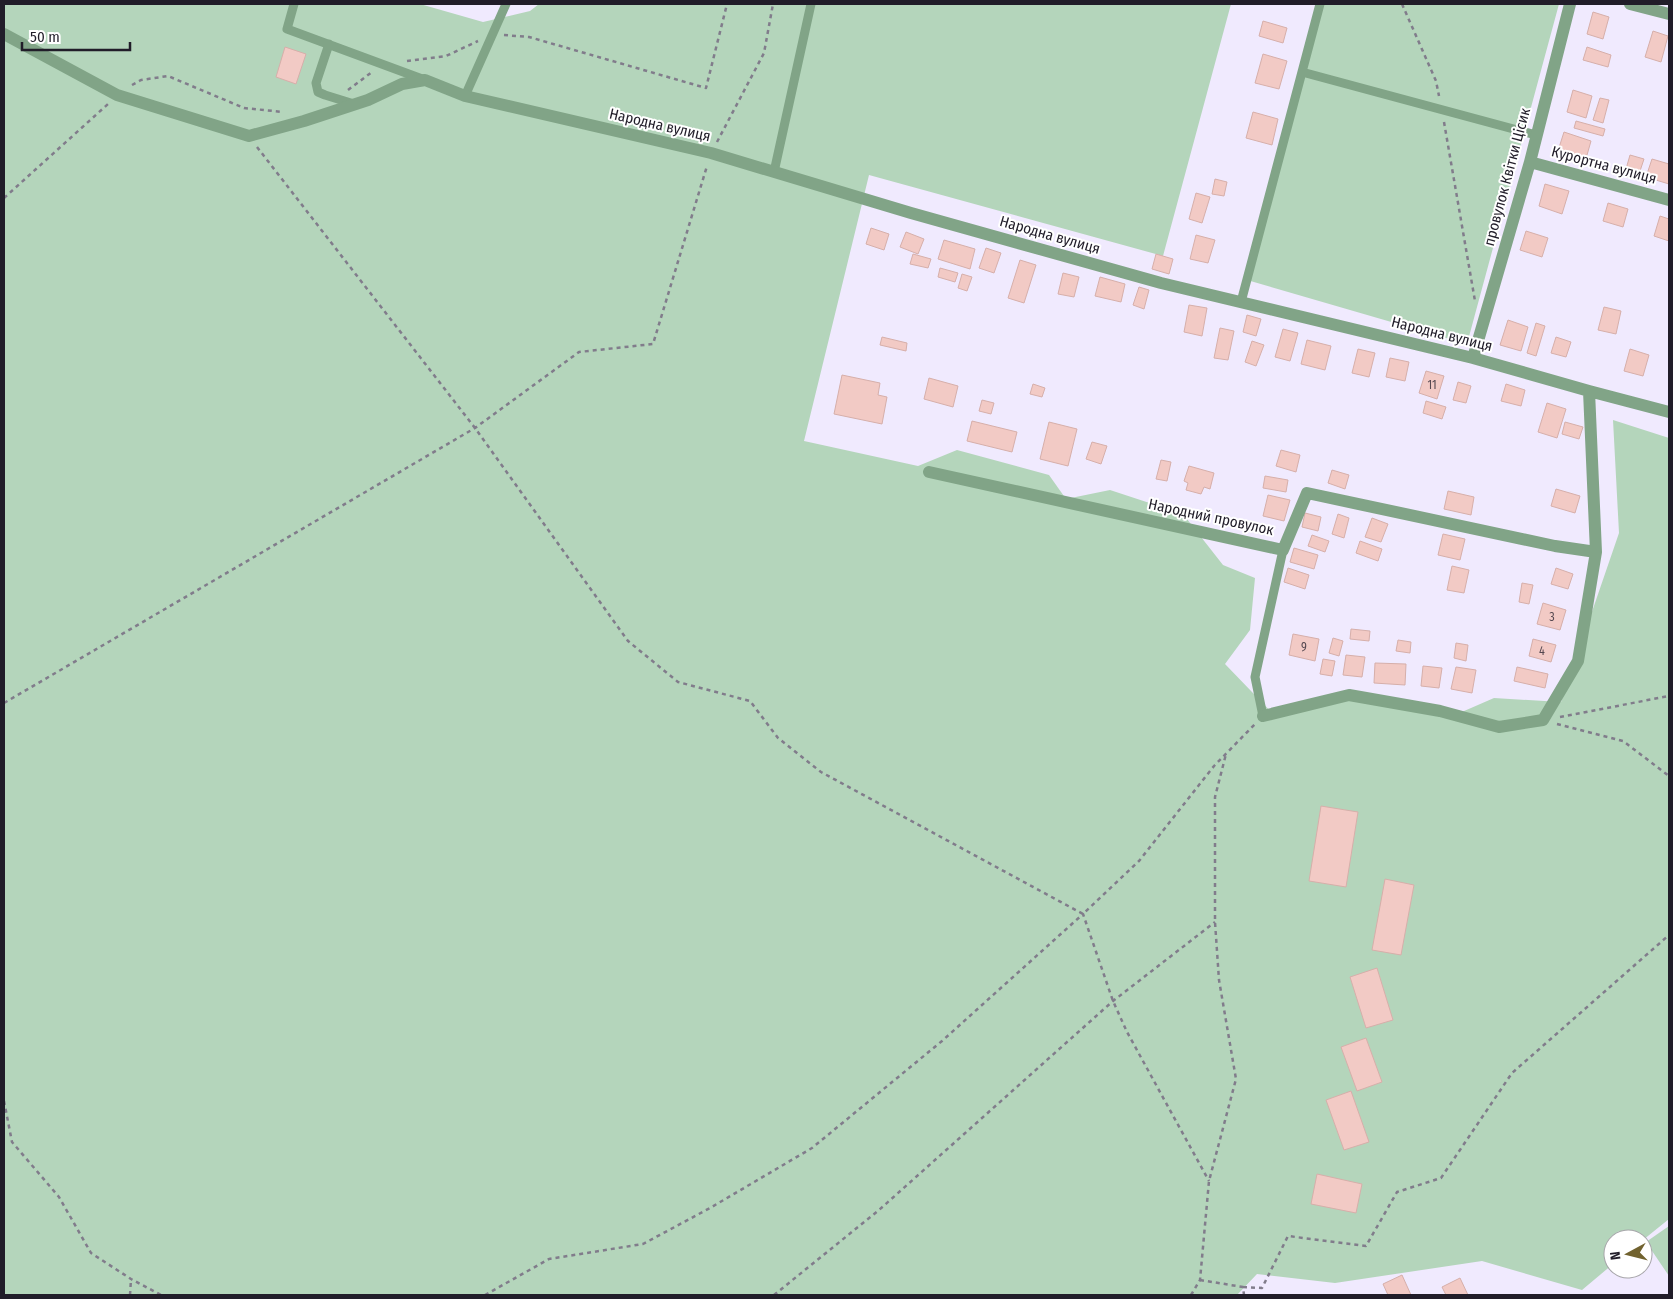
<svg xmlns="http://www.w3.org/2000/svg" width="1673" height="1299" viewBox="0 0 1673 1299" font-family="'Fira Sans Condensed',sans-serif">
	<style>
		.green { fill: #b4d5bb }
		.building { fill: #f2cac5; stroke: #d6afaa }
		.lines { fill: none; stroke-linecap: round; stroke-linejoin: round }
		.path { stroke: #817c8b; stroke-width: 2.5; stroke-dasharray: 4 4; stroke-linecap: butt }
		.lane { stroke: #81a487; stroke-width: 9 }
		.street { stroke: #81a487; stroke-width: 12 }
		.labels { text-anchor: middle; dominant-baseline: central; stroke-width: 4; stroke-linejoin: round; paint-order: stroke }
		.number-label { font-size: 12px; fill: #554850 }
		.street-label { font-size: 15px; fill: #211d29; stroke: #fff }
	</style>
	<rect width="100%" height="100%" fill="#f0eafe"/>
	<!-- green -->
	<path class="green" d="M 4,4 L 420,4 L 483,22 L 530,11 L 539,4 L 1231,4 L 1163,256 L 869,175 L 804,441 L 918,466 L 957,450 L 1049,475 L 1066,499 L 1110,490 L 1183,514 L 1223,565 L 1255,578 L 1250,630 L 1225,664 L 1276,717 L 1350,700 L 1448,718 L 1494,698 L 1561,702 L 1619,533 L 1613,420 L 1669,438 L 1669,1219 L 1643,1240 L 1613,1239 L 1613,1264 L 1582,1290 L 1482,1261 L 1335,1283 L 1257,1274 L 1237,1295 L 4,1295 Z
		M 1320,4 L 1559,4 L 1467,344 L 1247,280 Z
		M 1669,1226 L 1669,1276 L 1646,1242 Z"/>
	<!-- building -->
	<path class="building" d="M 1593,12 L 1609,17 L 1603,39 L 1587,34 Z
		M 1263,21 L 1287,28 L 1283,43 L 1259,36 Z
		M 1653,31 L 1668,36 L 1661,62 L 1645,57 Z
		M 285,47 L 306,54 L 296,84 L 276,77 Z
		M 1587,47 L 1611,55 L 1608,67 L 1583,60 Z
		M 1263,54 L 1287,61 L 1279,89 L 1255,83 Z
		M 1573,90 L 1592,96 L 1586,118 L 1567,112 Z
		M 1600,98 L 1609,100 L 1603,123 L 1593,120 Z
		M 1253,112 L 1278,119 L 1272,145 L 1246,138 Z
		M 1576,121 L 1605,129 L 1603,136 L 1574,128 Z
		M 1564,132 L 1591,141 L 1585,162 L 1557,154 Z
		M 1630,155 L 1644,159 L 1637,180 L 1624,176 Z
		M 1652,159 L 1669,164 L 1669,184 L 1646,177 Z
		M 1215,179 L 1227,182 L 1224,196 L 1212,194 Z
		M 1545,184 L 1569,191 L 1562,214 L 1539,206 Z
		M 1196,193 L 1210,197 L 1202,223 L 1189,219 Z
		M 1608,203 L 1628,209 L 1623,227 L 1603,221 Z
		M 1660,216 L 1669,219 L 1669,241 L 1654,236 Z
		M 871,228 L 889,234 L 884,250 L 866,244 Z
		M 1526,231 L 1548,238 L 1542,257 L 1520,250 Z
		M 906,232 L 924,239 L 918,254 L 900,247 Z
		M 1196,235 L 1215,240 L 1208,263 L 1190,259 Z
		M 944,240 L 975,249 L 970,269 L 938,259 Z
		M 986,248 L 1001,253 L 994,273 L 979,268 Z
		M 913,254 L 931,259 L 928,268 L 910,264 Z
		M 1156,254 L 1173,259 L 1169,274 L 1152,269 Z
		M 1020,260 L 1036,265 L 1024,303 L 1008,298 Z
		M 940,268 L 958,273 L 955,282 L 938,277 Z
		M 1063,273 L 1079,277 L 1074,297 L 1058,294 Z
		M 962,274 L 972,277 L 967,291 L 958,288 Z
		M 1100,277 L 1125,284 L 1121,302 L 1095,296 Z
		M 1139,287 L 1149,290 L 1144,309 L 1133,305 Z
		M 1189,305 L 1207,308 L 1202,336 L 1184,332 Z
		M 1604,307 L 1621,311 L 1616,334 L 1598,330 Z
		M 1247,315 L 1261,319 L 1256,336 L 1243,332 Z
		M 1508,320 L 1528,327 L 1521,351 L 1500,345 Z
		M 1536,323 L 1545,326 L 1536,356 L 1527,353 Z
		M 1220,328 L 1234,331 L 1228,360 L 1214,358 Z
		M 1283,329 L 1298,333 L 1290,361 L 1275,357 Z
		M 882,337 L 907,343 L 906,351 L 880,345 Z
		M 1556,337 L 1571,342 L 1566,357 L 1551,353 Z
		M 1307,340 L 1331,346 L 1325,370 L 1301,364 Z
		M 1252,341 L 1264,345 L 1256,366 L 1245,362 Z
		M 1358,349 L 1375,353 L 1369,377 L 1352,373 Z
		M 1630,349 L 1649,355 L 1643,376 L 1624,371 Z
		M 1390,358 L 1409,362 L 1405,381 L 1386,377 Z
		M 1426,371 L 1444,376 L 1437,399 L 1419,393 Z
		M 842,375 L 880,383 L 878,395 L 887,397 L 882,424 L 834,414 Z
		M 929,378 L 958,386 L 953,407 L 924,399 Z
		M 1458,382 L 1471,386 L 1466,403 L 1453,400 Z
		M 1033,384 L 1045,388 L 1042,397 L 1030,394 Z
		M 1506,384 L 1525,390 L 1521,406 L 1501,401 Z
		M 982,400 L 994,403 L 991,414 L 979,411 Z
		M 1426,401 L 1446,407 L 1442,419 L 1423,413 Z
		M 1547,403 L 1566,409 L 1557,438 L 1538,432 Z
		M 972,421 L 1017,432 L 1012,452 L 967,441 Z
		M 1049,422 L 1077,429 L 1068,466 L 1040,459 Z
		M 1565,422 L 1583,427 L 1579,439 L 1562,434 Z
		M 1092,442 L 1107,446 L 1101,464 L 1086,459 Z
		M 1281,450 L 1300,455 L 1296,472 L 1276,466 Z
		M 1161,460 L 1171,462 L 1167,481 L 1156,479 Z
		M 1189,466 L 1214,473 L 1210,489 L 1204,487 L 1201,494 L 1186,490 L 1188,483 L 1184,481 Z
		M 1332,470 L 1349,475 L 1345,489 L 1328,483 Z
		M 1265,476 L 1288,480 L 1286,492 L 1263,488 Z
		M 1556,489 L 1580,496 L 1575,513 L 1551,506 Z
		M 1448,491 L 1474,497 L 1471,515 L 1444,509 Z
		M 1268,495 L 1290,500 L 1284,521 L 1263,516 Z
		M 1305,513 L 1321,517 L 1318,531 L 1302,527 Z
		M 1338,514 L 1349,518 L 1344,538 L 1332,534 Z
		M 1372,518 L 1388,524 L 1381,542 L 1365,537 Z
		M 1443,534 L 1465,539 L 1460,560 L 1438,555 Z
		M 1312,535 L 1329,541 L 1325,552 L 1308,546 Z
		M 1360,541 L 1382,549 L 1378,561 L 1356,553 Z
		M 1294,548 L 1318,555 L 1314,569 L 1290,562 Z
		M 1452,566 L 1469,570 L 1464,593 L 1447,590 Z
		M 1288,568 L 1309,575 L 1305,589 L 1284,582 Z
		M 1556,568 L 1573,574 L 1568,589 L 1551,584 Z
		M 1522,583 L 1533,585 L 1529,604 L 1519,602 Z
		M 1543,603 L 1566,610 L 1560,630 L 1537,624 Z
		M 1351,629 L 1370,631 L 1369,641 L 1350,639 Z
		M 1293,634 L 1319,639 L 1315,661 L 1289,655 Z
		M 1333,638 L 1343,641 L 1339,656 L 1329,653 Z
		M 1533,639 L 1556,645 L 1551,662 L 1529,656 Z
		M 1398,640 L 1411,642 L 1410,653 L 1396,651 Z
		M 1456,643 L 1468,645 L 1466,661 L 1454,658 Z
		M 1346,655 L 1365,657 L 1362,677 L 1343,675 Z
		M 1323,659 L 1335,661 L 1332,676 L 1320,674 Z
		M 1375,663 L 1406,664 L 1405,685 L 1374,683 Z
		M 1423,666 L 1442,668 L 1439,688 L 1421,686 Z
		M 1456,667 L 1476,670 L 1472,693 L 1451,689 Z
		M 1517,667 L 1548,674 L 1545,688 L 1514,681 Z
		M 1321,806 L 1358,812 L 1346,887 L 1309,881 Z
		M 1385,879 L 1414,885 L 1401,955 L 1372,950 Z
		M 1377,968 L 1393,1020 L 1366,1028 L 1350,977 Z
		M 1366,1038 L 1382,1082 L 1357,1091 L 1341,1047 Z
		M 1351,1091 L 1369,1142 L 1344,1150 L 1326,1100 Z
		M 1317,1174 L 1362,1184 L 1356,1213 L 1311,1204 Z
		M 1402,1275 L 1411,1295 L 1388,1295 L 1383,1284 Z
		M 1460,1278 L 1468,1295 L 1446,1295 L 1442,1287 Z"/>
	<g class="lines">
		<!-- path -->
		<path class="path" d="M 1402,4 L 1436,81 L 1439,96
			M 504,35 L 529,37 L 706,88 L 727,4
			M 407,61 L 446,56 L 478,41
			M 132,85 L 141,80 L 168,76 L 244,108 L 283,112
			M 348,90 L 372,72
			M 1444,122 L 1475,301
			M 717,142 L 764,53 L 773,4
			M 257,147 L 475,428 L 628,641 L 678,682 L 750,701 L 778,738 L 821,772 L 1083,914 L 1139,861 L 1214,766 L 1255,724
			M 4,198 L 108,104
			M 4,703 L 475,428 L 579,352 L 653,344 L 707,166
			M 1560,717 L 1669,696
			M 1557,724 L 1623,741 L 1669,776
			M 4,1101 L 12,1142 L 59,1197 L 91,1253 L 131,1279 L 161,1295
			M 1200,1280 L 1243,1287 L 1244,1295
			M 1243,1287 L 1262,1288 L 1288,1236 L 1366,1246 L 1397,1192 L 1441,1178 L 1512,1073 L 1669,935
			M 130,1295 L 131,1279
			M 485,1295 L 549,1259 L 643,1244 L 710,1208 L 812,1148 L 942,1041 L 1083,914 L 1113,1001 L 1127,1032 L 1209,1181
			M 774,1295 L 879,1210 L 1113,1001 L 1215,922
			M 1191,1295 L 1200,1280 L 1209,1181 L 1236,1079 L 1219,980 L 1215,922 L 1215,797 L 1226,754"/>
		<!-- lane -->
		<path class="lane" d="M 294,4 L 287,29 L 425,80
			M 329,44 L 316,83 L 318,92 L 325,95 L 354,104
			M 1302,72 L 1536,135
			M 465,96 L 506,4
			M 774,172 L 811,4
			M 1241,302 L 1320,4
			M 1263,716 L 1255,677 L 1283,550"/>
		<!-- street -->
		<path class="street" d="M 1630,4 L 1669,14
			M 4,34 L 117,95 L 249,136 L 304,121 L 368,100 L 402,84 L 425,80 L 465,96 L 711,153 L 911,213 L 1161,283 L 1473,358 L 1589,391 L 1669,412
			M 1530,162 L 1669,200
			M 1473,358 L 1530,162 L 1570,4
			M 929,472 L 1283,550 L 1307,493 L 1555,546 L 1596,552
			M 1263,716 L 1349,695 L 1440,711 L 1499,727 L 1543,720 L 1578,661 L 1596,552 L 1589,391"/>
	</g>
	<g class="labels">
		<!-- number labels -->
		<g class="number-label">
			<text x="1432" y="385">11</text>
			<text x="1552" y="617">3</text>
			<text x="1304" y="647">9</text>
			<text x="1542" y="651">4</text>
		</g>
		<!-- street labels -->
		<g class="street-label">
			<text transform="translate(660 125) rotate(13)">Народна вулиця</text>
			<text transform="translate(1604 165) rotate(15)">Курортна вулиця</text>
			<text transform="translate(1507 177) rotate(-75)">провулок Квітки Цісик</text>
			<text transform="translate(1050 235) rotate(16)">Народна вулиця</text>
			<text transform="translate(1442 334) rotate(14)">Народна вулиця</text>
			<text transform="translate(1211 517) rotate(12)">Народний провулок</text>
		</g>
	</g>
	<!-- border -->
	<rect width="1673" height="1299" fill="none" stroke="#211d29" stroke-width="10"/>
	<!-- north arrow -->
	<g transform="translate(1628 1254) rotate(263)"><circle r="24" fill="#ffffff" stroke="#a6a5a9"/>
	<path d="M0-4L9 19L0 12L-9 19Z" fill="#71622f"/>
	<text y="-8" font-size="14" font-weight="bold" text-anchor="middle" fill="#211d29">N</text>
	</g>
	<!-- scale -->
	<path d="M22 42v8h108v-8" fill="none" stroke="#211d29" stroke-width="2.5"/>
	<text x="30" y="42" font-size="15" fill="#211d29" stroke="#ffffff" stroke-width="4" paint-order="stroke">50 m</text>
</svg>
